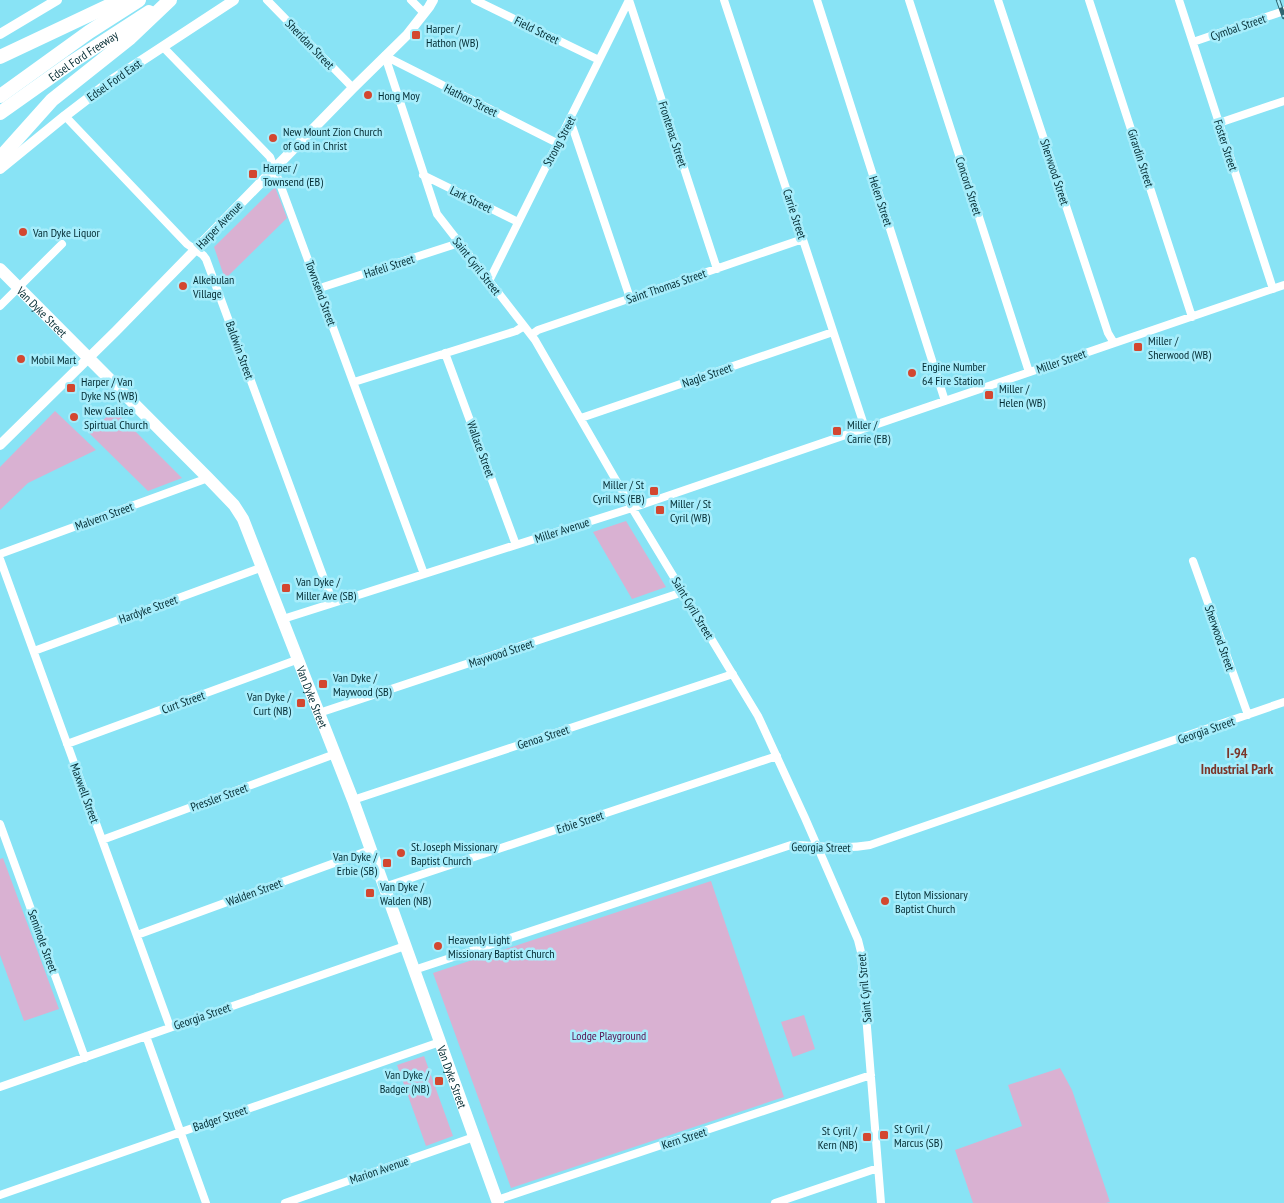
<svg xmlns="http://www.w3.org/2000/svg" width="1284" height="1203" viewBox="0 0 1284 1203" font-family="'PT Sans Narrow',sans-serif">
	<style>
		.green { fill: #d9b1d2 }
		.lines { fill: none; stroke-linecap: round; stroke-linejoin: round }
		.minor { stroke: #fff; stroke-width: 8 }
		.tertiary { stroke: #fff; stroke-width: 10 }
		.primary { stroke: #fff; stroke-width: 12 }
		.motorway { stroke: #fff; stroke-width: 14 }
		.rail-casing { stroke: #2d6671; stroke-width: 4.5 }
		.rail { stroke: #a7edfb; stroke-width: 2.5; stroke-dasharray: 8; stroke-linecap: butt }
		.poi-dot { fill: #d34730; stroke: #a7edfb; stroke-width: 2 }
		.labels { text-anchor: middle; dominant-baseline: central; stroke-width: 5; stroke-linejoin: round; paint-order: stroke }
		.street-label { font-size: 12px; fill: #032c33; stroke: #a7edfb }
		.poi-label { font-size: 12px; fill: #032c33; stroke: #a7edfb; text-anchor: start }
		.park-label { font-size: 12px; fill: #581352; stroke: #a7edfb }
		.neighbourhood-label { font-size: 14px; font-weight: bold; fill: #7b3529; stroke: #a7edfb }
	</style>
	<rect width="100%" height="100%" fill="#88e3f5"/>
	<!-- green -->
	<path class="green" d="M 275,187 L 287,218 L 225,279 L 214,247 Z
		M 114,410 L 182,478 L 148,491 L 89,433 Z
		M 55,411 L 96,450 L 28,483 L 0,510 L 0,467 Z
		M 626,521 L 666,587 L 632,599 L 593,532 Z
		M 3,858 L 59,1009 L 24,1021 L 0,955 L 0,859 Z
		M 711,881 L 784,1097 L 511,1188 L 433,973 Z
		M 804,1015 L 815,1049 L 793,1057 L 781,1022 Z
		M 424,1056 L 453,1136 L 426,1146 L 397,1065 Z
		M 1060,1068 L 1072,1090 L 1110,1202 L 1106,1203 L 973,1203 L 955,1150 L 1022,1126 L 1008,1085 Z"/>
	<g class="lines">
		<!-- minor -->
		<path class="minor" d="M 267,0 L 353,88
			M 411,0 L 424,13
			M 475,0 L 599,60
			M 629,0 L 717,269
			M 724,0 L 865,428
			M 817,0 L 945,401
			M 909,0 L 1029,372
			M 998,0 L 1108,333 L 1114,343
			M 1089,0 L 1192,317
			M 1179,0 L 1273,289
			M 1193,42 L 1284,11
			M 163,47 L 270,157 L 424,574
			M 385,56 L 437,214 L 535,340 L 632,508 L 758,716 L 805,818 L 858,940 L 861,952 L 881,1203
			M 385,56 L 557,143
			M 65,116 L 187,244 L 203,255 L 206,259 L 333,603
			M 570,120 L 630,298
			M 1219,123 L 1284,101
			M 423,175 L 518,222
			M 489,281 L 629,0
			M 320,288 L 459,243
			M 0,306 L 62,244
			M 531,335 L 538,330 L 803,239
			M 445,353 L 516,545
			M 354,382 L 516,331 L 524,326
			M 581,418 L 833,332
			M 0,554 L 208,478
			M 0,559 L 170,1027
			M 1193,561 L 1248,715
			M 283,619 L 632,508 L 1284,285
			M 34,651 L 263,567
			M 319,713 L 683,592
			M 67,744 L 299,659
			M 353,800 L 733,674
			M 0,824 L 85,1058
			M 102,840 L 335,754
			M 384,887 L 777,756
			M 137,935 L 370,850
			M 414,970 L 791,845 C 819,845 842,850 870,845 L 1284,702
			M 146,1036 L 206,1203
			M 0,1087 L 405,946
			M 0,1195 L 440,1042
			M 497,1200 L 871,1075
			M 285,1203 L 474,1137
			M 775,1203 L 878,1168"/>
		<!-- tertiary -->
		<path class="tertiary" d="M 0,34 L 57,0
			M 0,169 L 65,116 L 112,80 L 234,0
			M 0,445 L 116,331 L 353,88 L 407,35 L 429,7 L 433,0"/>
		<!-- primary -->
		<path class="primary" id="s1" d="M 0,269 L 208,478 L 234,505 L 243,519 L 353,800 L 498,1203"/>
		<!-- motorway -->
		<g class="motorway">
			<path d="M 0,57 L 121,0"/>
			<path d="M 0,96 L 89,32 L 139,0"/>
			<path id="s2" d="M 0,113 L 72,62 L 149,12"/>
			<path d="M 0,158 L 52,100 L 130,38 L 170,0"/>
		</g>
		<!-- rail casing -->
		<g class="rail-casing">
			<path id="rail" d="M 1278,0 L 1284,17"/>
		</g>
		<!-- rail -->
		<use href="#rail" class="rail"/>
	</g>
	<!-- markers -->
	<g class="poi-dot">
		<rect x="411" y="30" width="10" height="10" rx="2.5"/>
		<circle cx="368" cy="95" r="5"/>
		<circle cx="273" cy="138" r="5"/>
		<rect x="248" y="169" width="10" height="10" rx="2.5"/>
		<circle cx="23" cy="232" r="5"/>
		<circle cx="183" cy="286" r="5"/>
		<rect x="1133" y="342" width="10" height="10" rx="2.5"/>
		<circle cx="21" cy="359" r="5"/>
		<circle cx="912" cy="373" r="5"/>
		<rect x="66" y="383" width="10" height="10" rx="2.5"/>
		<rect x="984" y="390" width="10" height="10" rx="2.5"/>
		<circle cx="74" cy="417" r="5"/>
		<rect x="832" y="426" width="10" height="10" rx="2.5"/>
		<rect x="649" y="486" width="10" height="10" rx="2.5"/>
		<rect x="655" y="505" width="10" height="10" rx="2.5"/>
		<rect x="281" y="583" width="10" height="10" rx="2.5"/>
		<rect x="318" y="679" width="10" height="10" rx="2.5"/>
		<rect x="296" y="698" width="10" height="10" rx="2.5"/>
		<circle cx="401" cy="853" r="5"/>
		<rect x="382" y="858" width="10" height="10" rx="2.5"/>
		<rect x="365" y="888" width="10" height="10" rx="2.5"/>
		<circle cx="885" cy="901" r="5"/>
		<circle cx="438" cy="946" r="5"/>
		<rect x="434" y="1076" width="10" height="10" rx="2.5"/>
		<rect x="879" y="1130" width="10" height="10" rx="2.5"/>
		<rect x="862" y="1132" width="10" height="10" rx="2.5"/>
	</g>
	<g class="labels">
		<!-- street labels -->
		<g class="street-label">
			<text transform="translate(1238 27) rotate(-19)">Cymbal Street</text>
			<text transform="translate(537 30) rotate(26)">Field Street</text>
			<text transform="translate(310 44) rotate(46)">Sheridan Street</text>
			<text stroke="none"><textPath href="#s2" startOffset="101">Edsel Ford Freeway</textPath></text>
			<text transform="translate(114 80) rotate(-35)">Edsel Ford East</text>
			<text transform="translate(471 100) rotate(27)">Hathon Street</text>
			<text transform="translate(673 134) rotate(72)">Frontenac Street</text>
			<text transform="translate(559 141) rotate(-62)">Strong Street</text>
			<text transform="translate(1226 145) rotate(72)">Foster Street</text>
			<text transform="translate(1141 158) rotate(72)">Girardin Street</text>
			<text transform="translate(1055 172) rotate(72)">Sherwood Street</text>
			<text transform="translate(969 186) rotate(72)">Concord Street</text>
			<text transform="translate(471 199) rotate(26)">Lark Street</text>
			<text transform="translate(881 201) rotate(72)">Helen Street</text>
			<text transform="translate(795 214) rotate(72)">Carrie Street</text>
			<text transform="translate(219 225) rotate(-46)">Harper Avenue</text>
			<text transform="translate(389 266) rotate(-18)">Hafeli Street</text>
			<text transform="translate(477 266) rotate(52)">Saint Cyril Street</text>
			<text transform="translate(666 286) rotate(-19)">Saint Thomas Street</text>
			<text transform="translate(321 293) rotate(70)">Townsend Street</text>
			<text stroke="none"><textPath href="#s1" startOffset="60">Van Dyke Street</textPath></text>
			<text transform="translate(240 350) rotate(70)">Baldwin Street</text>
			<text transform="translate(1061 361) rotate(-19)">Miller Street</text>
			<text transform="translate(707 375) rotate(-19)">Nagle Street</text>
			<text transform="translate(481 449) rotate(70)">Wallace Street</text>
			<text transform="translate(104 516) rotate(-20)">Malvern Street</text>
			<text transform="translate(562 530) rotate(-18)">Miller Avenue</text>
			<text transform="translate(693 608) rotate(59)">Saint Cyril Street</text>
			<text transform="translate(148 609) rotate(-20)">Hardyke Street</text>
			<text transform="translate(1220 638) rotate(71)">Sherwood Street</text>
			<text transform="translate(501 653) rotate(-18)">Maywood Street</text>
			<text stroke="none"><textPath href="#s1" startOffset="540">Van Dyke Street</textPath></text>
			<text transform="translate(183 702) rotate(-20)">Curt Street</text>
			<text transform="translate(1206 730) rotate(-19)">Georgia Street</text>
			<text transform="translate(543 737) rotate(-18)">Genoa Street</text>
			<text transform="translate(85 793) rotate(70)">Maxwell Street</text>
			<text transform="translate(219 797) rotate(-20)">Pressler Street</text>
			<text transform="translate(580 822) rotate(-18)">Erbie Street</text>
			<text transform="translate(821 847) rotate(1)">Georgia Street</text>
			<text transform="translate(254 892) rotate(-20)">Walden Street</text>
			<text transform="translate(43 941) rotate(70)">Seminole Street</text>
			<text transform="translate(864 988) rotate(-95)">Saint Cyril Street</text>
			<text transform="translate(202 1016) rotate(-19)">Georgia Street</text>
			<text stroke="none"><textPath href="#s1" startOffset="945">Van Dyke Street</textPath></text>
			<text transform="translate(220 1118) rotate(-19)">Badger Street</text>
			<text transform="translate(684 1138) rotate(-18)">Kern Street</text>
			<text transform="translate(379 1170) rotate(-19)">Marion Avenue</text>
		</g>
		<!-- poi labels -->
		<g class="poi-label">
			<text x="426" y="28">Harper /<tspan x="426" dy="14">Hathon (WB)</tspan></text>
			<text x="378" y="95">Hong Moy</text>
			<text x="283" y="131">New Mount Zion Church<tspan x="283" dy="14">of God in Christ</tspan></text>
			<text x="263" y="167">Harper /<tspan x="263" dy="14">Townsend (EB)</tspan></text>
			<text x="33" y="232">Van Dyke Liquor</text>
			<text x="193" y="279">Alkebulan<tspan x="193" dy="14">Village</tspan></text>
			<text x="1148" y="340">Miller /<tspan x="1148" dy="14">Sherwood (WB)</tspan></text>
			<text x="31" y="359">Mobil Mart</text>
			<text x="922" y="366">Engine Number<tspan x="922" dy="14">64 Fire Station</tspan></text>
			<text x="81" y="381">Harper / Van<tspan x="81" dy="14">Dyke NS (WB)</tspan></text>
			<text x="999" y="388">Miller /<tspan x="999" dy="14">Helen (WB)</tspan></text>
			<text x="84" y="410">New Galilee<tspan x="84" dy="14">Spirtual Church</tspan></text>
			<text x="847" y="424">Miller /<tspan x="847" dy="14">Carrie (EB)</tspan></text>
			<text x="644" y="484" text-anchor="end">Miller / St<tspan x="644" dy="14">Cyril NS (EB)</tspan></text>
			<text x="670" y="503">Miller / St<tspan x="670" dy="14">Cyril (WB)</tspan></text>
			<text x="296" y="581">Van Dyke /<tspan x="296" dy="14">Miller Ave (SB)</tspan></text>
			<text x="333" y="677">Van Dyke /<tspan x="333" dy="14">Maywood (SB)</tspan></text>
			<text x="291" y="696" text-anchor="end">Van Dyke /<tspan x="291" dy="14">Curt (NB)</tspan></text>
			<text x="411" y="846">St. Joseph Missionary<tspan x="411" dy="14">Baptist Church</tspan></text>
			<text x="377" y="856" text-anchor="end">Van Dyke /<tspan x="377" dy="14">Erbie (SB)</tspan></text>
			<text x="380" y="886">Van Dyke /<tspan x="380" dy="14">Walden (NB)</tspan></text>
			<text x="895" y="894">Elyton Missionary<tspan x="895" dy="14">Baptist Church</tspan></text>
			<text x="448" y="939">Heavenly Light<tspan x="448" dy="14">Missionary Baptist Church</tspan></text>
			<text x="429" y="1074" text-anchor="end">Van Dyke /<tspan x="429" dy="14">Badger (NB)</tspan></text>
			<text x="894" y="1128">St Cyril /<tspan x="894" dy="14">Marcus (SB)</tspan></text>
			<text x="857" y="1130" text-anchor="end">St Cyril /<tspan x="857" dy="14">Kern (NB)</tspan></text>
		</g>
		<!-- park labels -->
		<g class="park-label">
			<text x="609" y="1035">Lodge Playground</text>
		</g>
		<!-- neighbourhood labels -->
		<g class="neighbourhood-label">
			<text x="1237" y="753">I-94<tspan x="1237" dy="16">Industrial Park</tspan></text>
		</g>
	</g>
</svg>
